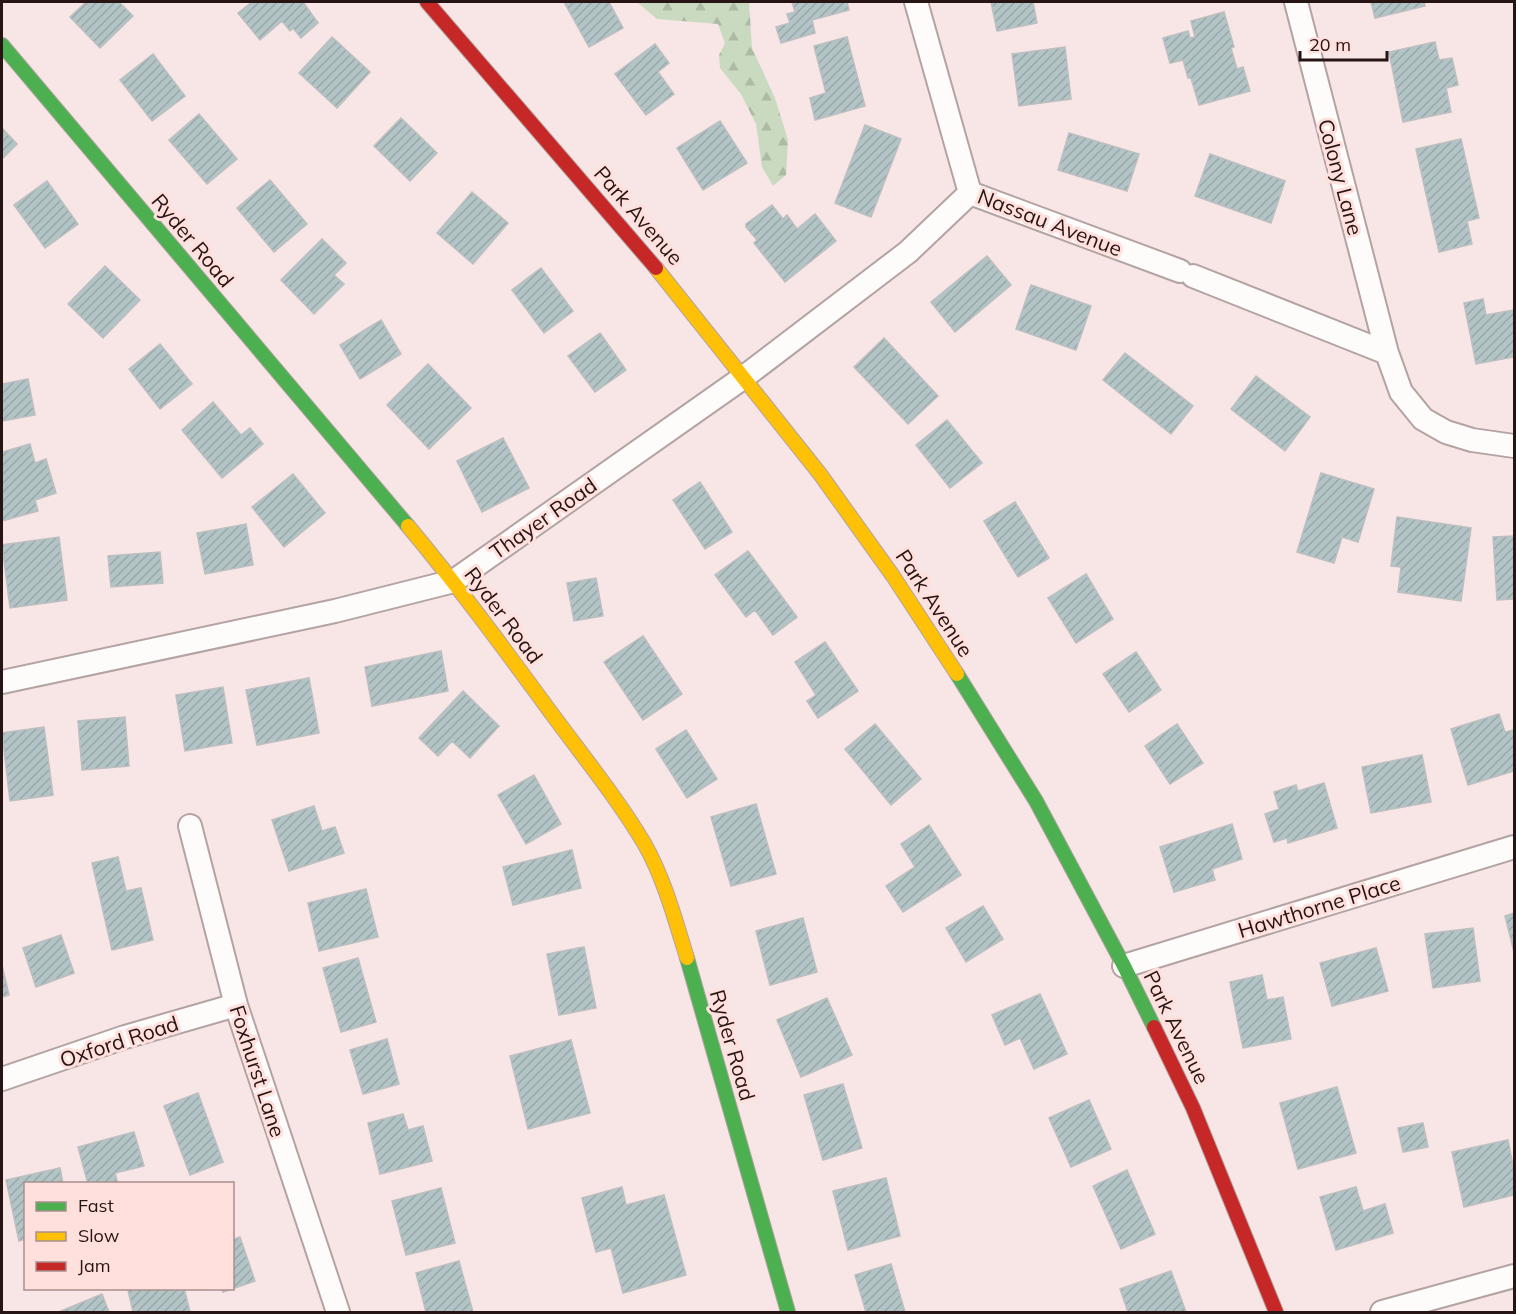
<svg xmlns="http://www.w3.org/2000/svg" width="1516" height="1314" viewBox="0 0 1516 1314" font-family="Mulish,sans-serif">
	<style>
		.forest { fill: url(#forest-firs) }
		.building { fill: url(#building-hatch); stroke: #bcbebf; stroke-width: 1.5 }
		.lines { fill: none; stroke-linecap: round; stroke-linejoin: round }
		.street-casing { stroke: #b3a3a2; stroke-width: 26 }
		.fast-casing { stroke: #b3a3a2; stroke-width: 16 }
		.slow-casing { stroke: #b3a3a2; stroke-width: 16 }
		.jam-casing { stroke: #b3a3a2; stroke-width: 16 }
		.street { stroke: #fefbfb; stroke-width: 22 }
		.fast { stroke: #4caf50; stroke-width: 14 }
		.slow { stroke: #ffc107; stroke-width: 14 }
		.jam { stroke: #c62828; stroke-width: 14 }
		.labels { text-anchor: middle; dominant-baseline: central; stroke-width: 6; stroke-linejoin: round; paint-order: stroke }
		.street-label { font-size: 21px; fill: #261514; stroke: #ffe0dd }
	</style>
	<defs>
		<pattern id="forest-firs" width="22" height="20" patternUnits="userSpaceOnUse" patternTransform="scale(1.5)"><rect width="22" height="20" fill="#cadac0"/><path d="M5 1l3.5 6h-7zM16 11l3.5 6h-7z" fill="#adbaa4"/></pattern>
		<pattern id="building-hatch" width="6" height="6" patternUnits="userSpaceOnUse" patternTransform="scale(1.5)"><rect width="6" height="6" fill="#b2c4c6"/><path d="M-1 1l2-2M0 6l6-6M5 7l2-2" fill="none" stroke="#99a8a9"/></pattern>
	</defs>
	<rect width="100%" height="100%" fill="#f7e6e5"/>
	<!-- forest -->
	<path class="forest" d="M 637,2 L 749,2 L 752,48 L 775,98 L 788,140 L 786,175 L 773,186 L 762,167 L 756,124 L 741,94 L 720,68 L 719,55 L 725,43 L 718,24 L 657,19 Z"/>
	<!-- building -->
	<path class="building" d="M 86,2 L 119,2 L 133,16 L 100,48 L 70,17 Z
		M 252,2 L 303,2 L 318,23 L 301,38 L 293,28 L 290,31 L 282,21 L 260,40 L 238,13 Z
		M 564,2 L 609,2 L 623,28 L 589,47 Z
		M 792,2 L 847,2 L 849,10 L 812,20 L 815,33 L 781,43 L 776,27 L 790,23 L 787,14 L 795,12 Z
		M 991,2 L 1033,2 L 1037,23 L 997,31 Z
		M 1371,2 L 1424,2 L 1425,6 L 1375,18 Z
		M 1224,12 L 1234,47 L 1231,48 L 1237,69 L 1243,67 L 1250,91 L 1199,105 L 1191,78 L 1188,78 L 1183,60 L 1170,63 L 1163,38 L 1188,31 L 1190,38 L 1195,37 L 1191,21 Z
		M 332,37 L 370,72 L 337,108 L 299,73 Z
		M 847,37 L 865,106 L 815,120 L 810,98 L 826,93 L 814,46 Z
		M 1435,42 L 1439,60 L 1452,58 L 1458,85 L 1446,88 L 1451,112 L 1403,122 L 1389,52 Z
		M 655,44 L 669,63 L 658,72 L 674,94 L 646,115 L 615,74 Z
		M 1065,47 L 1071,99 L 1019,106 L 1012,54 Z
		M 153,54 L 185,96 L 152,121 L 120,80 Z
		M 199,114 L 237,159 L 207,184 L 169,140 Z
		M 401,118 L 437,153 L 410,181 L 374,146 Z
		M 720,121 L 747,163 L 703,190 L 677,148 Z
		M 865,125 L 901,139 L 871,217 L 835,203 Z
		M 2,128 L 17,144 L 2,159 Z
		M 1069,133 L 1139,154 L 1127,191 L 1058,170 Z
		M 1461,139 L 1479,218 L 1467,221 L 1472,244 L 1439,252 L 1416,149 Z
		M 1210,154 L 1285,181 L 1271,223 L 1195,196 Z
		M 270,180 L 307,224 L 274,252 L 237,208 Z
		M 47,181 L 78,224 L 45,248 L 14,205 Z
		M 472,192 L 508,223 L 473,264 L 437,233 Z
		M 772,205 L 783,219 L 787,215 L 797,229 L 815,214 L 836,241 L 785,282 L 754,243 L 757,240 L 746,227 L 746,224 Z
		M 322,239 L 346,263 L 334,275 L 344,284 L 314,314 L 281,280 Z
		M 987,256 L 1011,285 L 955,332 L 931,302 Z
		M 105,266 L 140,300 L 103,338 L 68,304 Z
		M 541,268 L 573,311 L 544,333 L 512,290 Z
		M 1031,285 L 1091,306 L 1076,350 L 1016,329 Z
		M 1483,299 L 1486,315 L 1514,310 L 1514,357 L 1476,364 L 1464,303 Z
		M 381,320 L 401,354 L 360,379 L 340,345 Z
		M 600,333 L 626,370 L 595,392 L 568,356 Z
		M 884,338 L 938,396 L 908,424 L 854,367 Z
		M 160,344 L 192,384 L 160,409 L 129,369 Z
		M 1125,353 L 1193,406 L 1171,434 L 1103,380 Z
		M 428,364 L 471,408 L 429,449 L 387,405 Z
		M 1256,376 L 1310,417 L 1285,451 L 1231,409 Z
		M 28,379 L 35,415 L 2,421 L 2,384 Z
		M 213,402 L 241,435 L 250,428 L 263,444 L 222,478 L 182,430 Z
		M 947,420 L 982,463 L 950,488 L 916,445 Z
		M 503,438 L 529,488 L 482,512 L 457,461 Z
		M 30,444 L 35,463 L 46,459 L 56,493 L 35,500 L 38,511 L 2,521 L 2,452 Z
		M 1321,473 L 1374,489 L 1358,542 L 1342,537 L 1334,563 L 1297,552 Z
		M 293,474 L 325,513 L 284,547 L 252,507 Z
		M 700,482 L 732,532 L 705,549 L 673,500 Z
		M 1015,502 L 1049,558 L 1018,577 L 984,521 Z
		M 1397,517 L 1471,528 L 1461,601 L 1398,592 L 1401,567 L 1391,566 Z
		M 246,524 L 253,565 L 205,574 L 197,533 Z
		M 1514,536 L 1514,599 L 1497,600 L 1493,537 Z
		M 59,537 L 67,600 L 10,608 L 2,545 Z
		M 748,551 L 797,617 L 773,635 L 755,610 L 746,617 L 715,575 Z
		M 160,552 L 163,583 L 111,587 L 108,556 Z
		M 1086,574 L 1113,619 L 1076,643 L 1048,598 Z
		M 596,578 L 603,616 L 574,621 L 567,583 Z
		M 643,636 L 682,694 L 643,720 L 604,662 Z
		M 825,642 L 858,691 L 818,718 L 807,701 L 816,695 L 795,662 Z
		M 441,651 L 448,691 L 372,706 L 365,667 Z
		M 1136,652 L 1161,690 L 1129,712 L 1103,674 Z
		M 309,678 L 319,733 L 257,745 L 246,690 Z
		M 223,687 L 232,743 L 185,751 L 176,695 Z
		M 463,691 L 499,726 L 470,758 L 452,741 L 438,756 L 419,738 Z
		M 1499,714 L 1505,732 L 1514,730 L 1514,771 L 1468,785 L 1451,729 Z
		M 125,717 L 129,766 L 82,770 L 78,721 Z
		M 875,724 L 921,779 L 891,805 L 845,749 Z
		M 1177,724 L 1203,763 L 1170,784 L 1145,746 Z
		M 44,727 L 53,795 L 10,801 L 2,733 Z
		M 686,730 L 717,779 L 687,798 L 656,749 Z
		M 1422,755 L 1431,802 L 1371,813 L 1362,767 Z
		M 534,775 L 561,824 L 526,844 L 498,795 Z
		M 1324,783 L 1337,828 L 1288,843 L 1287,838 L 1274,842 L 1265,814 L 1279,809 L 1274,792 L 1296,785 L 1298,791 Z
		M 756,804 L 776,874 L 731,886 L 711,817 Z
		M 314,806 L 322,831 L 335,827 L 344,853 L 289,871 L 272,820 Z
		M 1232,824 L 1242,859 L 1212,869 L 1215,880 L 1174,892 L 1160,847 Z
		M 929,825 L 961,875 L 903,912 L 886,886 L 915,867 L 901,844 Z
		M 572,850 L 581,888 L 513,905 L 503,867 Z
		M 118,857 L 126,891 L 141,888 L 153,940 L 112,950 L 92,863 Z
		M 366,889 L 378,937 L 319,951 L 308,903 Z
		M 983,906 L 1003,939 L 966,962 L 946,928 Z
		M 1514,913 L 1514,952 L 1505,916 Z
		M 803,918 L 817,972 L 770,985 L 756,931 Z
		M 1473,928 L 1480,981 L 1433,988 L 1425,934 Z
		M 61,935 L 74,973 L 36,987 L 23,948 Z
		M 584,947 L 596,1008 L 559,1015 L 547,954 Z
		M 1376,948 L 1388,991 L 1332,1006 L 1320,963 Z
		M 358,958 L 376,1022 L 341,1032 L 323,968 Z
		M 2,965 L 9,995 L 2,997 Z
		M 1262,975 L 1267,1000 L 1283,997 L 1291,1039 L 1243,1048 L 1230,982 Z
		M 1040,994 L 1067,1054 L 1034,1069 L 1020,1038 L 1005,1045 L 992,1015 Z
		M 827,998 L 852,1055 L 801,1077 L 777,1020 Z
		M 387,1039 L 399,1084 L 363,1094 L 350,1050 Z
		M 571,1040 L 590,1113 L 528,1129 L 510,1056 Z
		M 843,1084 L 862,1148 L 823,1160 L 804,1095 Z
		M 1337,1087 L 1356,1153 L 1298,1169 L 1280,1103 Z
		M 198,1093 L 223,1162 L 190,1175 L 164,1106 Z
		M 1089,1100 L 1111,1149 L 1071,1167 L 1049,1118 Z
		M 403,1114 L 408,1130 L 423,1126 L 432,1161 L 380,1174 L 368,1123 Z
		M 1423,1123 L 1428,1147 L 1403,1152 L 1398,1128 Z
		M 134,1132 L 144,1166 L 115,1173 L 118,1184 L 88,1184 L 78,1147 Z
		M 1508,1140 L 1514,1171 L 1514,1195 L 1464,1207 L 1452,1152 Z
		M 60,1168 L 63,1184 L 26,1184 L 26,1239 L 19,1241 L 6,1180 Z
		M 1127,1170 L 1155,1234 L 1121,1249 L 1093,1186 Z
		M 886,1178 L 900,1236 L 848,1250 L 833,1191 Z
		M 622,1187 L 626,1205 L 664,1195 L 686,1275 L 623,1293 L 611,1248 L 596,1252 L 582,1198 Z
		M 1356,1187 L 1363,1211 L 1385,1204 L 1393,1233 L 1336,1250 L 1320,1197 Z
		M 441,1188 L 455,1243 L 406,1255 L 392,1201 Z
		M 240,1237 L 255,1281 L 223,1292 L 221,1288 L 232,1288 L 232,1240 Z
		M 459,1261 L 473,1312 L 426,1312 L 416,1273 Z
		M 891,1264 L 905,1312 L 866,1312 L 855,1275 Z
		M 1171,1271 L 1186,1312 L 1128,1312 L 1120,1289 Z
		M 133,1288 L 184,1288 L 190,1312 L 133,1312 L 128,1290 Z
		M 102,1294 L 109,1312 L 59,1312 Z"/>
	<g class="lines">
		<!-- street casing -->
		<g class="street-casing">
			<path id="street" d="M 916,2 L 970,193 L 1180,271
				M 1296,2 L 1387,353
				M 1193,276 L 1387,353 L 1401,392 L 1423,419 L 1446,432 L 1472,440 L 1514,446
				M 2,682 L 335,611 L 454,581 L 744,377 L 908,252 L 970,193
				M 190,826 L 236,1005 L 338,1312
				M 1124,966 L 1514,847
				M 2,1079 L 125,1037 L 236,1005
				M 1382,1312 L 1514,1276"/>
		</g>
		<!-- fast casing -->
		<g class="fast-casing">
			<path id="fast" d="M 2,45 L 408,526
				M 957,674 L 1036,801 L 1124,966 L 1154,1027
				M 687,958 L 788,1312"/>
		</g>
		<!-- slow casing -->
		<g class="slow-casing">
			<path id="slow" d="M 656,268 L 820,474 L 893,576 L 957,674
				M 408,526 C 459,587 505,650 552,714 C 583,756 617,798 644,843 C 664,878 675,919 687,958"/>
		</g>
		<!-- jam casing -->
		<g class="jam-casing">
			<path id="jam" d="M 427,2 L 656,268
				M 1154,1027 L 1193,1108 L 1276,1312"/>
		</g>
		<!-- street -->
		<use href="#street" class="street"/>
		<!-- fast -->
		<use href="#fast" class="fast"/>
		<!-- slow -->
		<use href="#slow" class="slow"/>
		<!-- jam -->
		<use href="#jam" class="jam"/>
	</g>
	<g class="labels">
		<!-- street labels -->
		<g class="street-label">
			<text transform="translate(1341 177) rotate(75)">Colony Lane</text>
			<text transform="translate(639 215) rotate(49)">Park Avenue</text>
			<text transform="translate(1050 222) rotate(21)">Nassau Avenue</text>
			<text transform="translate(193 240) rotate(50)">Ryder Road</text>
			<text transform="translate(543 518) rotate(-35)">Thayer Road</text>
			<text transform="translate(935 603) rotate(57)">Park Avenue</text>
			<text transform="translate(504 615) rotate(53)">Ryder Road</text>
			<text transform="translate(1319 906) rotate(-17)">Hawthorne Place</text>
			<text transform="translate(1177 1027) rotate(64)">Park Avenue</text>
			<text transform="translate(119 1041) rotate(-18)">Oxford Road</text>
			<text transform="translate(733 1045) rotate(74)">Ryder Road</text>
			<text transform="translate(258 1071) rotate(72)">Foxhurst Lane</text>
		</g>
	</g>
	<!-- border -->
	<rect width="1516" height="1314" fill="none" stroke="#261514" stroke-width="6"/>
	<!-- legend -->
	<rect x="24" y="1182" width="210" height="108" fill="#ffe0dd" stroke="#a88f8d" stroke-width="1.5"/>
	<rect x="36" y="1202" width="30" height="9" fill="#4caf50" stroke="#a88f8d" stroke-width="1.5"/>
	<text x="78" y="1212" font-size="18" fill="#261514">Fast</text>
	<rect x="36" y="1232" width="30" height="9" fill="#ffc107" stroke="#a88f8d" stroke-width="1.5"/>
	<text x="78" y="1242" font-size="18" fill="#261514">Slow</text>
	<rect x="36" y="1262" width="30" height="9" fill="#c62828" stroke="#a88f8d" stroke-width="1.5"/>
	<text x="78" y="1272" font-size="18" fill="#261514">Jam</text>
	<!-- scale -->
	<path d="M1300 51v9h87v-9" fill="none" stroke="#261514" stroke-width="3"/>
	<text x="1309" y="51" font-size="18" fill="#261514" stroke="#ffe0dd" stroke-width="4.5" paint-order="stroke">20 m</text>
</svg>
